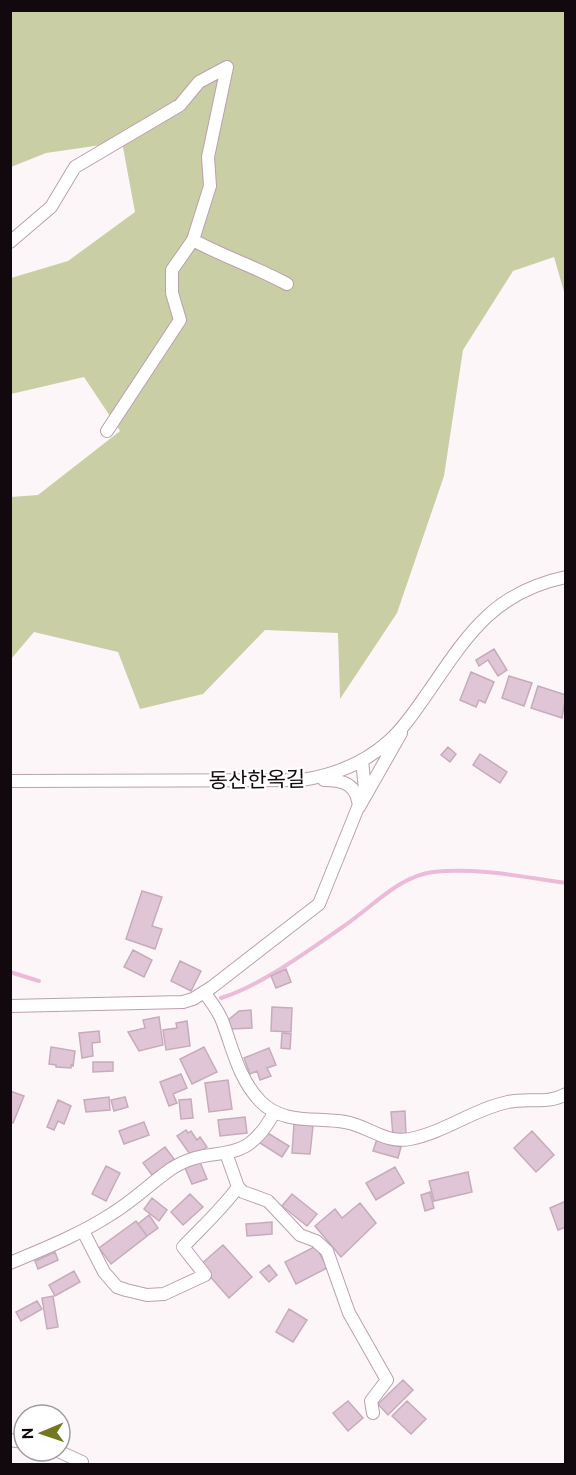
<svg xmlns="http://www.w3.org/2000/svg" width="576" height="1475" viewBox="0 0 576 1475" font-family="Ubuntu,'Noto Sans KR',sans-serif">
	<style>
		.green { fill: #cacea5 }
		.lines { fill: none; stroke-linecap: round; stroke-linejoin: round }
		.stream { stroke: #ebbbd8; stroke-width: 4 }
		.building { fill: #dfc5d5; stroke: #c6acbb; stroke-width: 1.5 }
		.minor-casing { stroke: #baa0af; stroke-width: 14 }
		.minor { stroke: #fff; stroke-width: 12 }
		.labels { text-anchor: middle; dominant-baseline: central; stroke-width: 4.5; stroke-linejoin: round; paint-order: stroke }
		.street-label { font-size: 21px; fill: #12090f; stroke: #fff }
	</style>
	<rect width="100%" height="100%" fill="#fcf6f9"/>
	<!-- green -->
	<path class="green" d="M 11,11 L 565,11 L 565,295 L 554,257 L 513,271 L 463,350 L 444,476 L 397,613 L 340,699 L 338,633 L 265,630 L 203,694 L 140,709 L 118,652 L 34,632 L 11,659 L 11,497 L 38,495 L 120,431 L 84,377 L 11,394 L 11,278 L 68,261 L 135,212 L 122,142 L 46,153 L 11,167 Z"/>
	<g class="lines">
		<!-- stream -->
		<path class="stream" d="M 10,972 L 39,981
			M 221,998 C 262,985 308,951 344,926 C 371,908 399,876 433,872 C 476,867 523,877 566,883"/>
	</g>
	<!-- building -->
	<path class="building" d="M 494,649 L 507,670 L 498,676 L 488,660 L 479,666 L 476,660 Z
		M 471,672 L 494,682 L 485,703 L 479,700 L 476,707 L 460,700 Z
		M 509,676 L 532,683 L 524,706 L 502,698 Z
		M 538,686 L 566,695 L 562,718 L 531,708 Z
		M 448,747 L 456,754 L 450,762 L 441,755 Z
		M 480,754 L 507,772 L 500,783 L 473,765 Z
		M 142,891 L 162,897 L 152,926 L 162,929 L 155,949 L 126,939 Z
		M 133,950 L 152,960 L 144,977 L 124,967 Z
		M 180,961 L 201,971 L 191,991 L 171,981 Z
		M 286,969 L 291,982 L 276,988 L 271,976 Z
		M 272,1007 L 292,1008 L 291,1032 L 271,1031 Z
		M 251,1010 L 252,1028 L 231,1029 L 227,1021 L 239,1011 Z
		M 159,1017 L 163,1045 L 139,1051 L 128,1032 L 145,1028 L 143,1020 Z
		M 187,1021 L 190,1046 L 166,1050 L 163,1030 L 177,1028 L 176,1023 Z
		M 99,1031 L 100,1042 L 92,1043 L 93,1056 L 82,1058 L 79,1033 Z
		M 282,1033 L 291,1034 L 290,1049 L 281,1048 Z
		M 51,1047 L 75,1051 L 73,1066 L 71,1065 L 71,1068 L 56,1067 L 56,1065 L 49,1064 Z
		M 204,1047 L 217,1072 L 192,1084 L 180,1059 Z
		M 269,1048 L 276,1065 L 267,1068 L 271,1076 L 260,1080 L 257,1071 L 250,1074 L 244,1058 Z
		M 93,1062 L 113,1062 L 113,1071 L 93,1072 Z
		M 181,1074 L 187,1088 L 173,1094 L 177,1103 L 169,1106 L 160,1082 Z
		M 228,1080 L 232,1109 L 209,1112 L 205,1083 Z
		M 10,1091 L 24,1096 L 13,1123 L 10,1122 Z
		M 109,1097 L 110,1110 L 86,1112 L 84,1100 Z
		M 125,1097 L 128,1107 L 114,1111 L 111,1100 Z
		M 191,1099 L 193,1118 L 181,1119 L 179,1100 Z
		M 58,1100 L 71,1106 L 64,1124 L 58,1121 L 54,1130 L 47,1127 Z
		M 405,1111 L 406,1135 L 393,1136 L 391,1112 Z
		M 245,1117 L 247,1133 L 220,1136 L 218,1120 Z
		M 144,1122 L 149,1135 L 124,1144 L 119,1131 Z
		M 294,1124 L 313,1126 L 310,1154 L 292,1153 Z
		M 186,1130 L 188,1133 L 191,1131 L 197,1140 L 200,1137 L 207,1147 L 192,1157 L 177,1136 Z
		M 532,1131 L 554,1155 L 536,1172 L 514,1148 Z
		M 266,1132 L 289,1146 L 282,1157 L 260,1143 Z
		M 377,1139 L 401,1147 L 398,1158 L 373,1151 Z
		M 165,1147 L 174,1159 L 152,1175 L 143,1163 Z
		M 200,1162 L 207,1179 L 192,1184 L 185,1168 Z
		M 106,1166 L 120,1173 L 106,1201 L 92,1194 Z
		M 395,1167 L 404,1183 L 376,1200 L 366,1183 Z
		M 468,1172 L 472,1192 L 434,1201 L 429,1181 Z
		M 430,1192 L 434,1208 L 425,1211 L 421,1195 Z
		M 190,1194 L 203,1207 L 183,1225 L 171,1212 Z
		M 292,1194 L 317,1214 L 307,1226 L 282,1206 Z
		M 152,1198 L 167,1210 L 159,1221 L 144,1209 Z
		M 566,1201 L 566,1227 L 558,1230 L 550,1208 Z
		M 360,1203 L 376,1223 L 341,1257 L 315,1226 L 335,1209 L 342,1218 Z
		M 149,1215 L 158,1228 L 147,1236 L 138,1224 Z
		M 136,1221 L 147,1236 L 111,1264 L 99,1248 Z
		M 272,1222 L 272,1234 L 247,1236 L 246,1224 Z
		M 223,1245 L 252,1277 L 229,1298 L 200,1265 Z
		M 316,1246 L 327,1268 L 296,1284 L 285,1262 Z
		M 55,1252 L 58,1260 L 38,1269 L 35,1261 Z
		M 269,1265 L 277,1275 L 269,1282 L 260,1272 Z
		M 74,1271 L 80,1282 L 55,1296 L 49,1285 Z
		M 53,1296 L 58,1327 L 47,1329 L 42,1298 Z
		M 37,1301 L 42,1309 L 21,1321 L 16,1312 Z
		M 289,1309 L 307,1320 L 293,1342 L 276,1332 Z
		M 403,1380 L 413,1390 L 388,1415 L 378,1404 Z
		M 348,1401 L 363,1418 L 348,1431 L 333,1413 Z
		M 407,1401 L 426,1419 L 411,1434 L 392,1416 Z"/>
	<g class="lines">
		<!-- minor casing -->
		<g class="minor-casing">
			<path id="minor" d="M 193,240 C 224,257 256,267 287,284
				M 10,242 L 51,207 L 75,167 L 180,105 L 199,82 L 227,67 L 208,157 L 210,186 L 193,240 L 172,270 L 172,293 L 180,320 L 107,431
				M 324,780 C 345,780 357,785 359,807 L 401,733
				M 10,781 L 302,780 C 334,775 365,763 389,741 C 405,727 417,708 429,691 C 468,634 494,592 566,577
				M 204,992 C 211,1002 219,1011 223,1023 C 233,1050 239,1079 260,1101 C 283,1125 315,1117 345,1122 C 369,1126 385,1144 410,1139 C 445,1132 474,1109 508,1102 C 528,1097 547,1105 566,1094
				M 10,1006 L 183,1002 L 193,999 L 212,987 L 319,904 L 365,790 L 362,760
				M 226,1153 L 238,1187 L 243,1192 L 268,1201 L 300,1235 L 316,1241 L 327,1251 L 349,1313 L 387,1380 L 371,1401 L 373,1413
				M 83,1231 L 104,1272 L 117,1287 L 126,1290 L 147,1295 L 164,1294 L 205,1275 L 183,1247 C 202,1227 222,1209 238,1187
				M 10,1263 C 46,1248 81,1234 113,1213 C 134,1200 151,1183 171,1169 C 215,1140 241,1173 274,1113
				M 10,1440 L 24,1442
				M 58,1451 L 82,1462"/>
		</g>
		<!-- minor -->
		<use href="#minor" class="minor"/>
	</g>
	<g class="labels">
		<!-- street labels -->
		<g class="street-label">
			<text transform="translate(257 779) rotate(-1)">동산한옥길</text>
		</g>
	</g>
	<!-- border -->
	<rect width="576" height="1475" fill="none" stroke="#12090f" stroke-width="24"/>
	<!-- north arrow -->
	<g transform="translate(42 1433) rotate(268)"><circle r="28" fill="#ffffff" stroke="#a09d9f" stroke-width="1.5"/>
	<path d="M0-4.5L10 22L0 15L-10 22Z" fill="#73771f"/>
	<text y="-9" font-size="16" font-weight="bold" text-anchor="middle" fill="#12090f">N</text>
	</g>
</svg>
